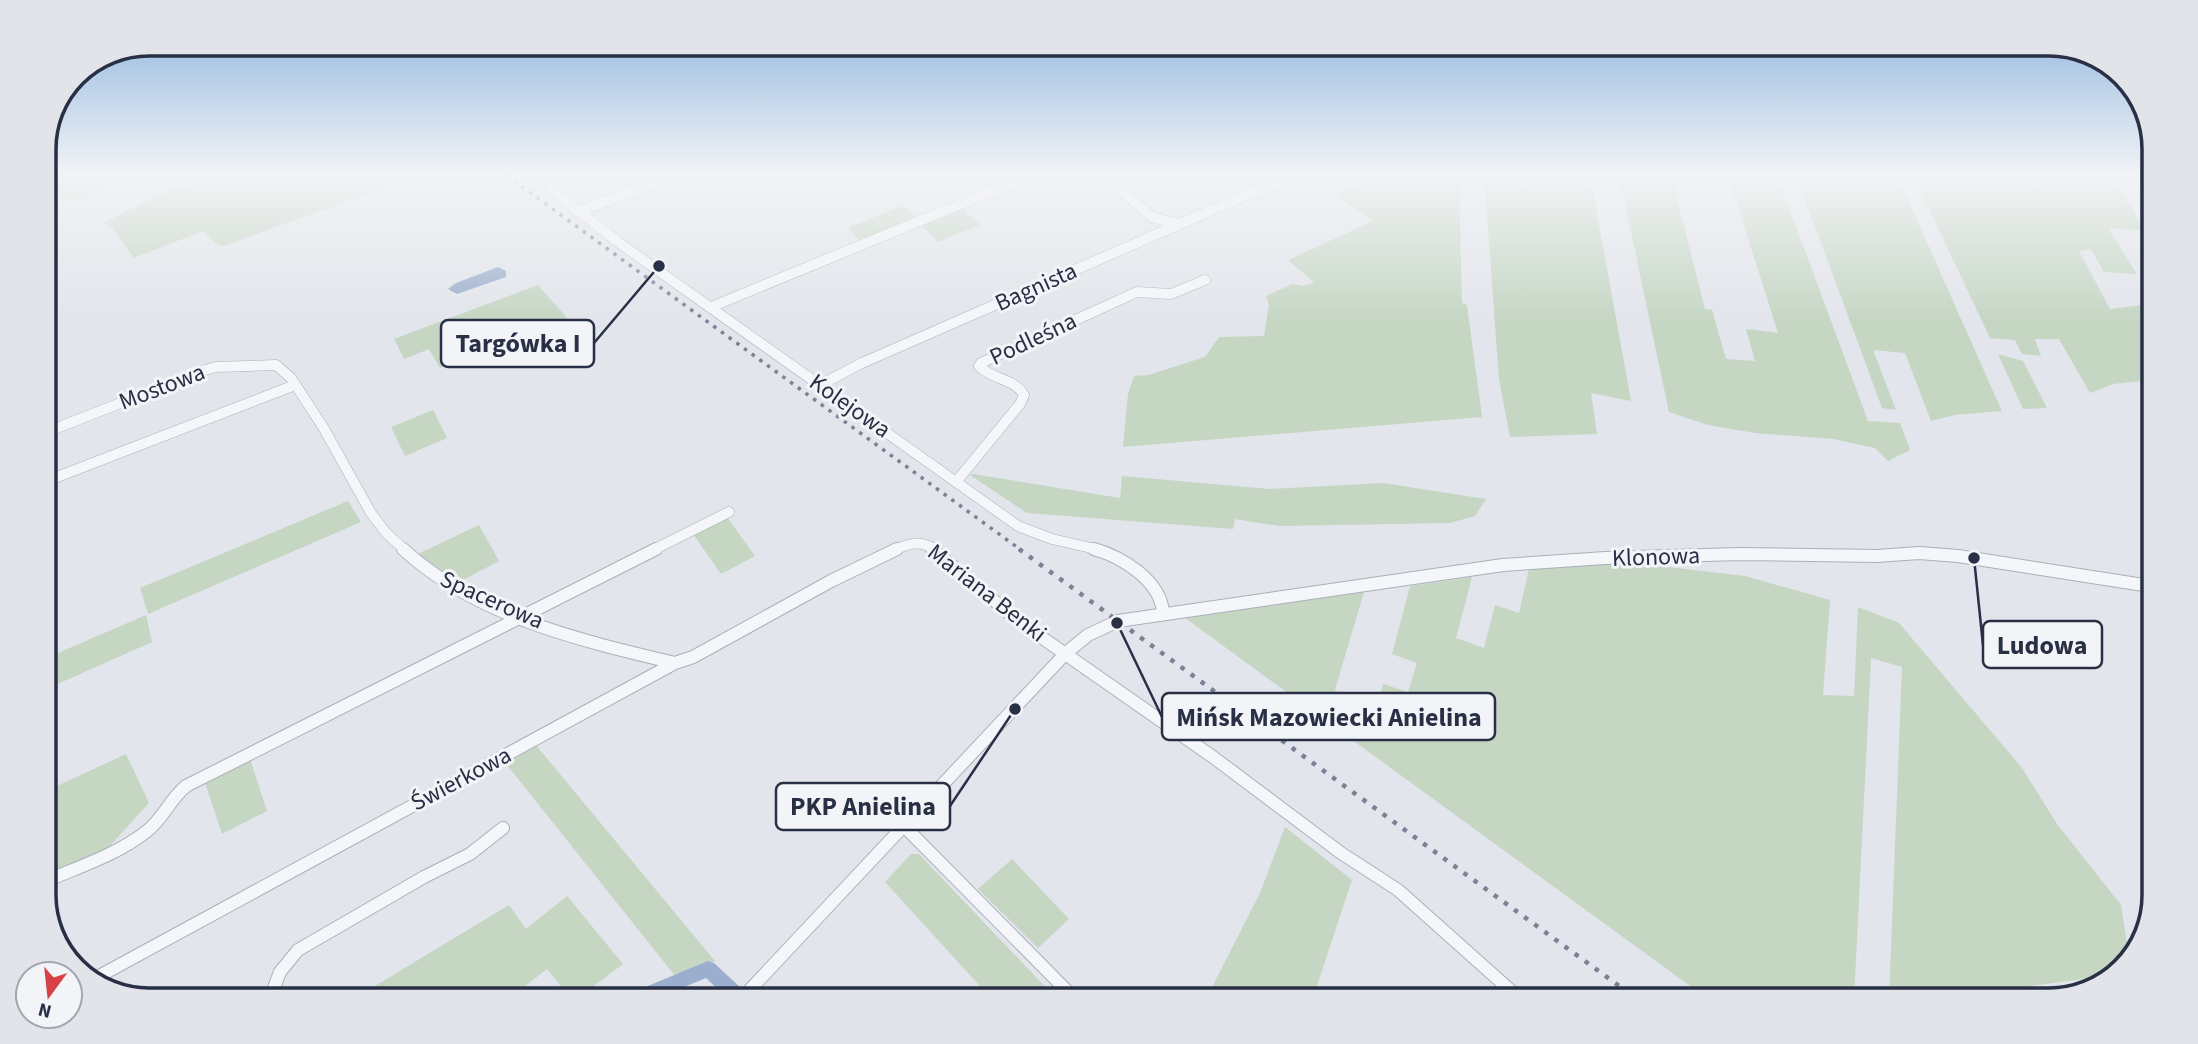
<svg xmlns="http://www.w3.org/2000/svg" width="2198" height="1044" viewBox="0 0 2198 1044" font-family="'Source Sans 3',sans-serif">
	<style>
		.green { fill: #c5d6c3 }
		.water { fill: #9baecd }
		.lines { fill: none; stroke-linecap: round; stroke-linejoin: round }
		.canal { fill: #9baecd; fill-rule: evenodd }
		.minor-far1-casing { stroke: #aaafb9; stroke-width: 11 }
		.minor-casing { stroke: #aaafb9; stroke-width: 14 }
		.minor-far1 { stroke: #f5f6f9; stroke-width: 10 }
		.minor { stroke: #f5f6f9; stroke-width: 12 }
		.rail-far1 { stroke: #7a8296; stroke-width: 3.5; stroke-dasharray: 3.5 6; stroke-linecap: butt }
		.rail { stroke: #7a8296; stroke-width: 4.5; stroke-dasharray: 4.5 8; stroke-linecap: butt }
		.labels { text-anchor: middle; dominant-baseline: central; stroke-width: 6; stroke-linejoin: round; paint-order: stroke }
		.street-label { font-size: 24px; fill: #293045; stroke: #f2f4f8 }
		.rim { fill: none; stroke: #293045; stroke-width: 3.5 }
		.leader { fill: none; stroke: #293045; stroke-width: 2.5 }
		.callout-dot { fill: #293045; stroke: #f2f4f8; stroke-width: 2.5 }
		.callout { fill: #f2f4f8; stroke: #293045; stroke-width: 2.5 }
		.callout-label { font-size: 26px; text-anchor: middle; font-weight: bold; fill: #293045 }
	</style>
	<rect width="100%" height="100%" fill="#e2e5eb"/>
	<!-- green -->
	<path class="green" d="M 44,175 L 107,175 L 113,179 L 81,201 L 44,197 Z
		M 208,175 L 349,175 L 383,188 L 224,246 L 218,245 L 203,231 L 134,258 L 113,229 L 104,223 L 153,197 Z
		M 1358,175 L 1459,175 L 1462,303 L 1467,305 L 1482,417 L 1123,447 L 1128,394 L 1134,376 L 1148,375 L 1205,357 L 1219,337 L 1264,336 L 1269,304 L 1266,296 L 1292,284 L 1304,286 L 1314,282 L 1288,260 L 1373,221 L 1336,196 L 1365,181 Z
		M 1484,175 L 1590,175 L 1631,401 L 1591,393 L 1597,434 L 1510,437 L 1499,379 Z
		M 1619,175 L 1671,175 L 1705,309 L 1712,310 L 1726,359 L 1755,361 L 1746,329 L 1778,333 L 1728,175 L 1777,175 L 1868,421 L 1900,423 L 1910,450 L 1888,461 L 1875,448 L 1833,439 L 1755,433 L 1708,425 L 1669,412 Z
		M 1796,175 L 1897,175 L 2002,411 L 1955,415 L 1931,421 L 1905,353 L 1873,350 L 1896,410 L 1882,408 Z
		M 1913,175 L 2111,175 L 2146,231 L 2108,228 L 2137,274 L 2104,272 L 2091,249 L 2079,251 L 2110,309 L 2152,304 L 2152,380 L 2113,384 L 2090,393 L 2059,339 L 2035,339 L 2041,356 L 2022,354 L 2015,340 L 1990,338 Z
		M 904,205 L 917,219 L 861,242 L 848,228 Z
		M 961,207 L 980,225 L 938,242 L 920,224 Z
		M 538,285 L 567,318 L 440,368 L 429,349 L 404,359 L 394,339 Z
		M 1998,354 L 2023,361 L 2047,408 L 2023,409 Z
		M 433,410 L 447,438 L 405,456 L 391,427 Z
		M 973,474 L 1120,498 L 1122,476 L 1270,489 L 1383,483 L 1486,499 L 1475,516 L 1450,523 L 1279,526 L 1235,519 L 1233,529 L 1027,513 L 970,475 Z
		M 348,501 L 361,522 L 148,614 L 140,588 Z
		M 727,517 L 755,556 L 721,574 L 693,534 Z
		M 479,525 L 499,561 L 457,583 L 438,573 L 418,554 Z
		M 1634,563 L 1745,576 L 1830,600 L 1823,695 L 1854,696 L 1858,607 L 1899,623 L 2022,768 L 2057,824 L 2121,905 L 2129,957 L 2113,975 L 1924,1000 L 1889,1000 L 1902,667 L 1871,658 L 1854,999 L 1708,999 L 1185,618 L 1364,592 L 1335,690 L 1374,718 L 1383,684 L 1408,692 L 1417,663 L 1392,654 L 1410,586 L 1472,577 L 1456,638 L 1484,648 L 1495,605 L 1519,613 L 1529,569 Z
		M 146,615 L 152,642 L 44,690 L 44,659 Z
		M 535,744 L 715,961 L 676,977 L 503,760 Z
		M 126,754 L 149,803 L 108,848 L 44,881 L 44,792 Z
		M 250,759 L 267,811 L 222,834 L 205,782 Z
		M 1285,827 L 1352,880 L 1314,995 L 1313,997 L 1207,997 L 1260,893 Z
		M 911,854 L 919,854 L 1054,996 L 989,996 L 885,882 Z
		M 1012,859 L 1069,919 L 1038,948 L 978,889 Z
		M 567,896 L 623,964 L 583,994 L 567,994 L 547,969 L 515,994 L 365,992 L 509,905 L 526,929 Z"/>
	<!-- water -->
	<path class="water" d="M 498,267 L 506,271 L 506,277 L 457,294 L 448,289 L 456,283 Z"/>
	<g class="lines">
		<!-- canal -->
		<path class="canal" d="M 708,961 L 714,963 L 742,989 L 744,995 L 724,995 L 706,978 L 667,994 L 641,994 L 643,988 Z"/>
		<!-- minor-far1 casing -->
		<g class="minor-far1-casing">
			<path id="minor-far1" d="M 543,175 L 556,193 L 618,242 L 1018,526 L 1052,539 L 1100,550
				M 1104,175 L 1152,217 L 1178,224
				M 578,212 L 674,175
				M 711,307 L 1031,175
				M 820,385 L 862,363 L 1292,175
				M 44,433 L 205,370 L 216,367 L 276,365 L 291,378 L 323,427 L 371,513 L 386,533 L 405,550
				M 44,482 L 295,385
				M 956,482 L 1020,404 L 1024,395 C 1014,378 992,380 979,366 L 981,363 L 1137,292 L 1171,294 L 1205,280
				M 653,550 L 729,512
				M 894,550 C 908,544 921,539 935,550"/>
		</g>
		<!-- minor casing -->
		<g class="minor-casing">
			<path id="minor" d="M 403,549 C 475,616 582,641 675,663
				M 932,549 L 1021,623 L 1213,757 L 1341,853 L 1398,890 L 1519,998
				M 1094,549 C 1122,557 1160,580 1163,612
				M 904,826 L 1072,996
				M 44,882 C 78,867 117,855 147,831 C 163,819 170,799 186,786 L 656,549
				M 92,980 L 675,663 L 693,657 L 831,581 L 897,549
				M 272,993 L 280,972 L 298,950 L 424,877 L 470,854 L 503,828
				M 745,995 L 1066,653 L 1088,635 L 1118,621 L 1503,565 L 1605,558 L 1739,554 L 1877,556 L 1919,553 L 1958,556 L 2150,586"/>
		</g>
		<!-- minor-far1 -->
		<use href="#minor-far1" class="minor-far1"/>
		<!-- minor -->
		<use href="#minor" class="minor"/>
		<!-- rail-far1 -->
		<path class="rail-far1" d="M 506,175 L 1021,550"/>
		<!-- rail -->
		<path class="rail" d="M 1019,549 L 1637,999"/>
	</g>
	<!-- sky -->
	<linearGradient id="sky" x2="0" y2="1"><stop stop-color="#89b2dd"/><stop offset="0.54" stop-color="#f2f3f6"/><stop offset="1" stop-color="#f2f3f6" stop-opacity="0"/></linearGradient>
	<rect width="2198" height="322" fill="url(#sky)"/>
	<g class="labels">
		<!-- street labels -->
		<g class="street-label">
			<text transform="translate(1036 287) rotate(-24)">Bagnista</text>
			<text transform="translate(1033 339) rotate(-25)">Podleśna</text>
			<text transform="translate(162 387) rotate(-21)">Mostowa</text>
			<text transform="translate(850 406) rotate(35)">Kolejowa</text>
			<text transform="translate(1656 557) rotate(-2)">Klonowa</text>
			<text transform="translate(987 593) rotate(38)">Mariana Benki</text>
			<text transform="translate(492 600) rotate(24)">Spacerowa</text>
			<text transform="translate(461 779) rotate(-28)">Świerkowa</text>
		</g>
	</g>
	<!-- crop -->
	<path d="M0 0H2198V1044H0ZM149 56H2049A93 93 0 0 1 2142 149V895A93 93 0 0 1 2049 988H149A93 93 0 0 1 56 895V149A93 93 0 0 1 149 56Z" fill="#e2e4ea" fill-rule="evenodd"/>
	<path class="rim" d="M149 56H2049A93 93 0 0 1 2142 149V895A93 93 0 0 1 2049 988H149A93 93 0 0 1 56 895V149A93 93 0 0 1 149 56Z"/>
	<!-- callouts -->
	<path class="leader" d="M659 266L594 343M1974 558L1983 645M1117 623L1162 717M1015 709L950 806"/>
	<g class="callout-dot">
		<circle cx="659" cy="266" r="7"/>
		<circle cx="1974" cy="558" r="7"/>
		<circle cx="1117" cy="623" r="7"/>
		<circle cx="1015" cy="709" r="7"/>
	</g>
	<g class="callout">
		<rect x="441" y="320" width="153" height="47" rx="7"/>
		<rect x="1983" y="621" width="119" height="47" rx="7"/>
		<rect x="1162" y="693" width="333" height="47" rx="7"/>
		<rect x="776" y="783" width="174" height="47" rx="7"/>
	</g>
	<g class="callout-label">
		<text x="518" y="352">Targówka I</text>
		<text x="2042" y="654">Ludowa</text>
		<text x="1329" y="726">Mińsk Mazowiecki Anielina</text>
		<text x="863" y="815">PKP Anielina</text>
	</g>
	<!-- north arrow -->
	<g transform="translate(49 995) rotate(195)"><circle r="33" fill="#f2f4f8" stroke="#a2a6b0" stroke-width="2"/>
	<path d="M0-5L12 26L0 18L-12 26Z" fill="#d74145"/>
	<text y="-10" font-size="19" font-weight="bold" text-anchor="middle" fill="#293045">N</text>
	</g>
</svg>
